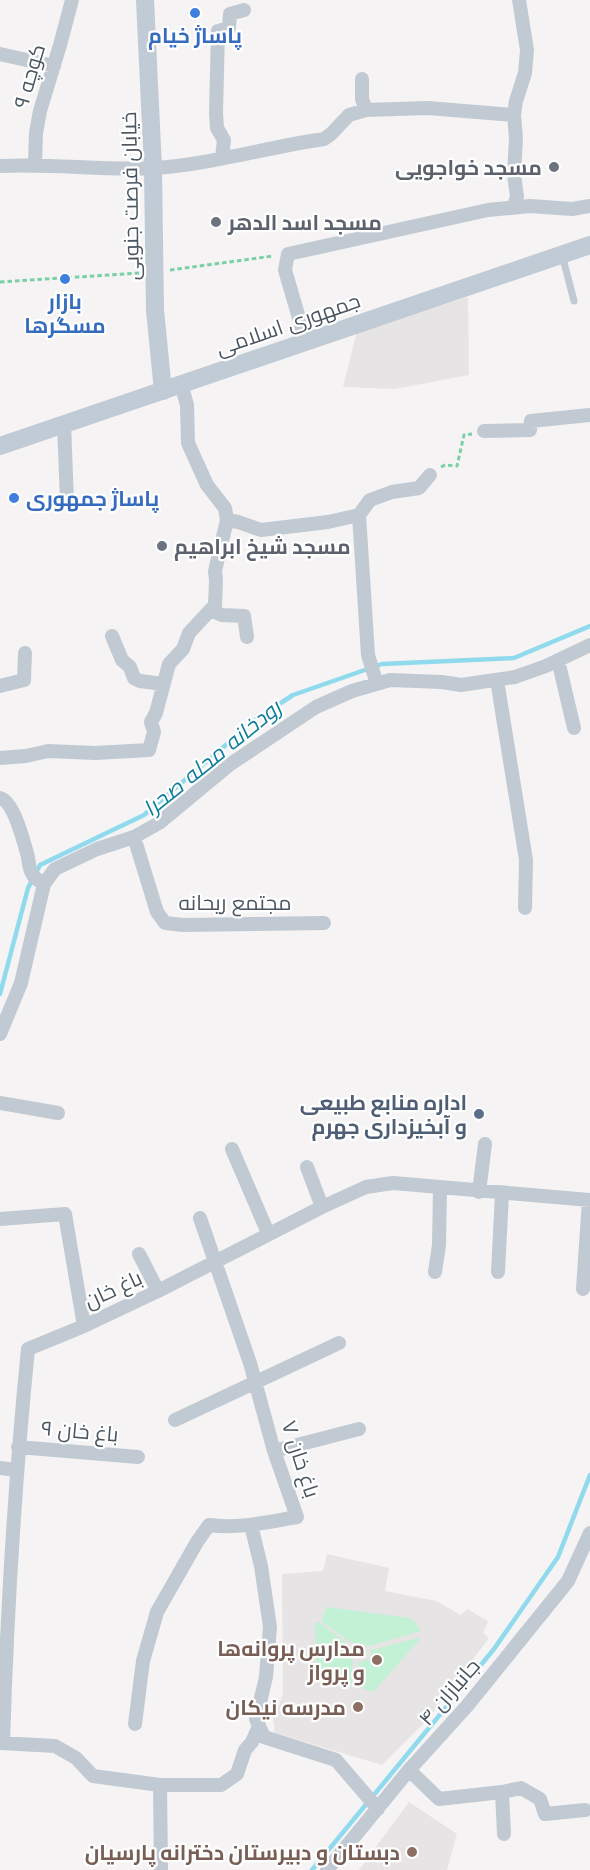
<svg xmlns="http://www.w3.org/2000/svg" width="590" height="1870" viewBox="0 0 590 1870" font-family="Poppins,Cairo,sans-serif">
	<style>
		.education { fill: #e6e4e5 }
		.green { fill: #c3f1d5 }
		.lines { fill: none; stroke-linecap: round; stroke-linejoin: round }
		.stream { stroke: #90daee; stroke-width: 4.5 }
		.path { stroke: #7ad0a6; stroke-width: 3; stroke-dasharray: 4.5 3; stroke-linecap: butt }
		.lane { stroke: #c1cad2; stroke-width: 7 }
		.street { stroke: #c1cad2; stroke-width: 14 }
		.secondary { stroke: #c1cbd6; stroke-width: 18 }
		.shop-dot { fill: #3f7fe0; stroke: #fff; stroke-width: 2 }
		.worship-dot { fill: #6b7280; stroke: #fff; stroke-width: 2 }
		.service-dot { fill: #5c6f8a; stroke: #fff; stroke-width: 2 }
		.education-dot { fill: #8d6e63; stroke: #fff; stroke-width: 2 }
		.labels { text-anchor: middle; dominant-baseline: central; stroke-width: 4.5; stroke-linejoin: round; paint-order: stroke }
		.shop-label { font-size: 21px; font-weight: bold; fill: #366cbe; stroke: #fff }
		.street-label { font-size: 21px; fill: #4a5661; stroke: #fff }
		.worship-label { font-size: 21px; font-weight: bold; fill: #5b616d; stroke: #fff; text-anchor: start }
		.service-label { font-size: 21px; font-weight: bold; fill: #4e5e75; stroke: #fff; text-anchor: end }
		.education-label { font-size: 21px; font-weight: bold; fill: #785e54; stroke: #fff; text-anchor: end }
		.water-label { font-size: 22px; font-style: italic; fill: #0c7c9b; stroke: #fff }
	</style>
	<rect width="100%" height="100%" fill="#f5f3f3"/>
	<!-- education -->
	<path class="education" d="M 468,297 L 469,375 L 395,389 L 343,387 L 357,331 Z
		M 327,1554 L 389,1568 L 385,1591 L 436,1601 L 461,1615 L 467,1609 L 488,1621 L 483,1633 L 489,1638 L 427,1720 L 382,1765 L 275,1733 L 273,1719 L 283,1694 L 282,1574 L 323,1571 Z
		M 409,1802 L 457,1834 L 447,1870 L 359,1870 Z"/>
	<!-- green -->
	<path class="green" d="M 327,1607 L 411,1618 L 421,1631 L 370,1646 L 350,1642 L 321,1621 Z
		M 319,1622 L 346,1643 L 345,1656 L 353,1660 L 351,1686 L 317,1676 L 315,1623 Z
		M 422,1637 L 373,1692 L 357,1687 L 359,1662 L 371,1659 L 371,1650 Z"/>
	<g class="lines">
		<!-- stream -->
		<path class="stream" d="M 0,994 L 28,888 L 40,865 L 144,815 L 255,720 L 293,695 L 382,664 L 514,658 L 590,626
			M 312,1870 L 494,1649 L 558,1557 L 590,1475"/>
		<!-- path -->
		<path class="path" d="M 170,270 L 273,256
			M 0,282 L 139,273
			M 441,467 L 445,465 L 457,466 L 464,435 L 472,434"/>
		<!-- lane -->
		<path class="lane" d="M 562,255 L 574,301"/>
		<!-- street -->
		<path class="street" d="M 0,54 L 54,66
			M 362,79 L 362,99 L 366,110
			M 222,157 L 224,140 L 217,128 L 216,113 L 218,31 L 229,28 L 230,14 L 244,10
			M 35,164 L 36,133 L 40,111 L 60,45 L 72,0
			M 0,166 C 52,163 104,171 156,168 C 212,164 268,147 324,139 L 331,134 L 349,115 L 366,110 L 428,108 L 514,115
			M 514,207 L 517,196 L 514,175 L 516,138 L 514,115 L 516,101 L 525,73 L 527,50 L 519,0
			M 306,342 L 285,270 L 288,254 L 488,210 L 530,206 L 572,209 L 590,206
			M 181,384 L 187,405 L 188,443 L 207,485 L 225,508 L 227,520 L 238,522 L 261,530 L 328,522 L 359,515
			M 64,424 L 67,501
			M 484,431 L 530,430 L 531,421 L 590,415
			M 210,610 L 222,615 L 244,616 L 247,637
			M 112,636 L 122,660 L 130,667 L 134,678 L 140,681 L 163,684
			M 558,660 L 574,728
			M 497,680 L 526,860 L 525,908
			M 377,684 L 368,655 L 359,515 L 370,500 L 392,492 L 419,488 L 430,475
			M 0,686 L 24,680 L 25,653
			M 0,758 L 26,756 L 48,751 L 95,753 L 149,750 L 154,732 L 151,722 L 156,713 L 169,664 L 183,649 L 189,633 L 215,605 L 216,580 L 215,571 L 227,520
			M 0,798 C 14,801 24,843 28,857 C 29,863 29,870 33,875 C 35,879 40,881 44,884
			M 134,837 L 157,912 L 165,923 L 183,925 L 324,923
			M 0,1034 L 21,983 L 44,884 L 55,869 L 97,849 L 134,837 L 159,823 L 229,765 L 316,707 L 352,691 L 390,680 L 442,682 L 461,685 L 515,677 L 546,666 L 590,645
			M 0,1103 L 58,1113
			M 232,1149 L 268,1233
			M 307,1167 L 322,1207
			M 479,1192 L 485,1144
			M 0,1219 L 65,1214 L 84,1326
			M 139,1254 L 158,1291
			M 435,1272 L 439,1245 L 440,1188
			M 498,1272 L 502,1194
			M 583,1289 L 589,1200
			M 175,1420 L 339,1343
			M 18,1447 L 138,1457
			M 274,1451 L 359,1429
			M 0,1468 L 16,1470
			M 251,1525 L 261,1566 L 270,1627 L 266,1677 L 256,1719 L 264,1737 L 336,1760 L 378,1809
			M 135,1724 L 143,1661 L 157,1612 L 197,1542 L 209,1525 C 239,1529 268,1522 297,1517 L 274,1451 L 250,1363 L 200,1218
			M 0,1743 L 55,1746 L 76,1758 L 93,1776 L 160,1785 L 221,1785 L 237,1774 L 245,1750 L 252,1742 L 259,1726
			M 3,1743 C 7,1611 15,1480 28,1349 L 84,1326 L 158,1291 L 322,1207 L 366,1187 L 393,1183 L 590,1200
			M 409,1770 L 439,1799 L 502,1792 L 521,1788 L 540,1799 L 545,1814 L 585,1810
			M 160,1785 L 161,1870
			M 502,1792 L 504,1834
			M 327,1870 L 409,1770 L 467,1706 L 568,1581 L 590,1533"/>
		<!-- secondary -->
		<path class="secondary" d="M 145,0 L 153,168 L 155,310 L 163,391
			M 0,446 L 590,245"/>
	</g>
	<!-- markers -->
	<g class="shop-dot">
		<circle cx="195" cy="13" r="6"/>
		<circle cx="65" cy="279" r="6"/>
		<circle cx="14" cy="498" r="6"/>
	</g>
	<g class="worship-dot">
		<circle cx="554" cy="167" r="6"/>
		<circle cx="216" cy="222" r="6"/>
		<circle cx="162" cy="546" r="6"/>
	</g>
	<circle class="service-dot" cx="479" cy="1114" r="6"/>
	<g class="education-dot">
		<circle cx="377" cy="1660" r="6"/>
		<circle cx="358" cy="1707" r="6"/>
		<circle cx="412" cy="1852" r="6"/>
	</g>
	<g class="labels">
		<!-- shop labels -->
		<g class="shop-label">
			<text x="195" y="35">پاساژ خیام</text>
			<text x="65" y="301">بازار<tspan x="65" dy="24">مسگرها</tspan></text>
			<text x="26" y="498" text-anchor="start">پاساژ جمهوری</text>
		</g>
		<!-- street labels -->
		<g class="street-label">
			<text transform="translate(29 76) rotate(-74)">کوچه ۹</text>
			<text transform="translate(130 196) rotate(-91)">خیابان فرصت جنوبی</text>
			<text transform="translate(288 324) rotate(-19)">جمهوری اسلامی</text>
			<text x="235" y="902">مجتمع ریحانه</text>
			<text transform="translate(113 1289) rotate(-25)">باغ خان</text>
			<text transform="translate(80 1431) rotate(5)">باغ خان ۹</text>
			<text transform="translate(301 1459) rotate(72)">باغ خان ۷</text>
			<text transform="translate(449 1692) rotate(-49)">جانبازان ۴</text>
		</g>
		<!-- worship labels -->
		<g class="worship-label">
			<text x="542" y="167" text-anchor="end">مسجد خواجویی</text>
			<text x="228" y="222">مسجد اسد الدهر</text>
			<text x="174" y="546">مسجد شیخ ابراهیم</text>
		</g>
		<!-- service labels -->
		<g class="service-label">
			<text x="467" y="1102">اداره منابع طبیعی<tspan x="467" dy="24">و آبخیزداری جهرم</tspan></text>
		</g>
		<!-- education labels -->
		<g class="education-label">
			<text x="365" y="1648">مدارس پروانه‌ها<tspan x="365" dy="24">و پرواز</tspan></text>
			<text x="346" y="1707">مدرسه نیکان</text>
			<text x="400" y="1852">دبستان و دبیرستان دخترانه پارسیان</text>
		</g>
		<!-- water labels -->
		<g class="water-label">
			<text transform="translate(212 758) rotate(-39)">رودخانه محله صحرا</text>
		</g>
	</g>
</svg>
